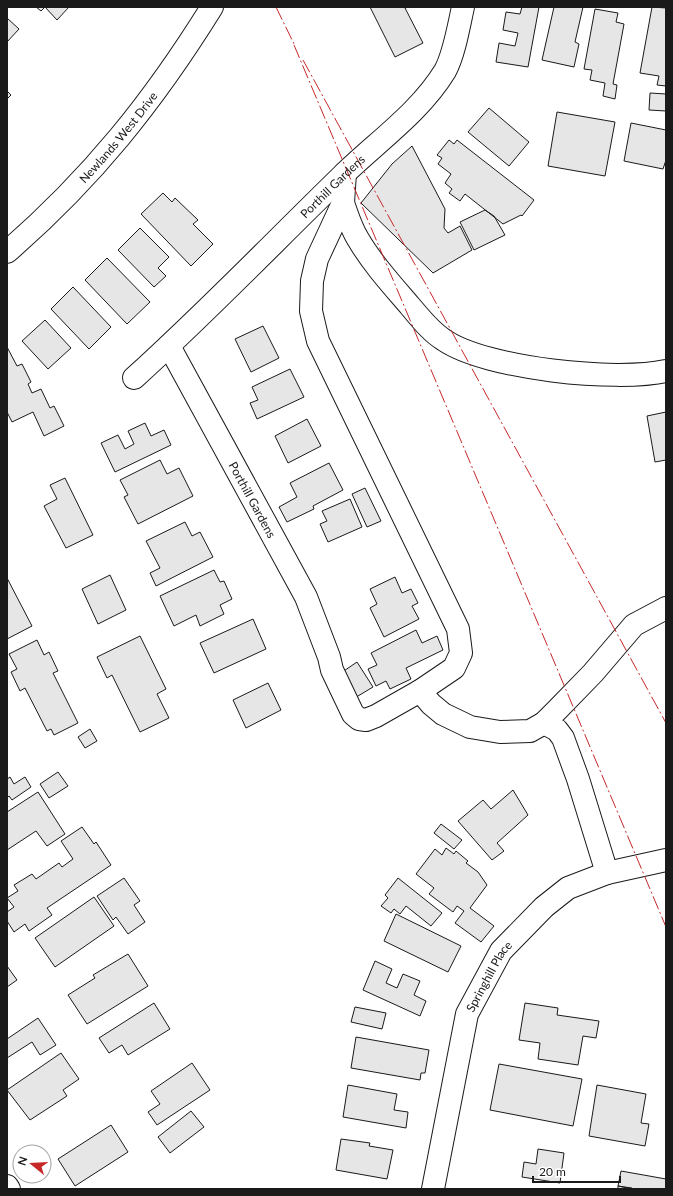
<svg xmlns="http://www.w3.org/2000/svg" width="673" height="1196" viewBox="0 0 673 1196" font-family="Lato,sans-serif">
	<style>
		.building { fill: #e6e6e6; stroke: #1a1a1a }
		.lines { fill: none; stroke-linecap: round; stroke-linejoin: round }
		.minor-casing { stroke: #1a1a1a; stroke-width: 24 }
		.minor { stroke: #fff; stroke-width: 22 }
		.power { stroke: #c62828; stroke-width: 1; stroke-dasharray: 14 3 2 3; stroke-linecap: butt }
		.labels { text-anchor: middle; dominant-baseline: central; stroke-width: 3; stroke-linejoin: round; paint-order: stroke }
		.street-label { font-size: 12px; fill: #1a1a1a; stroke: #fff }
	</style>
	<rect width="100%" height="100%" fill="#fff"/>
	<!-- building -->
	<path class="building" d="M 36,7 L 69,7 L 57,20 L 45,7 L 41,11 Z
		M 370,7 L 409,7 L 405,8 L 423,43 L 395,57 Z
		M 522,7 L 539,7 L 528,67 L 496,62 L 499,43 L 515,46 L 518,33 L 503,30 L 506,12 L 520,14 Z
		M 554,7 L 583,7 L 575,42 L 579,44 L 574,67 L 542,60 Z
		M 652,7 L 666,8 L 666,86 L 657,85 L 659,76 L 640,73 Z
		M 595,9 L 618,13 L 616,22 L 624,24 L 613,84 L 617,85 L 615,99 L 603,96 L 605,83 L 590,80 L 592,70 L 584,69 Z
		M 7,18 L 19,29 L 7,42 Z
		M 7,91 L 11,95 L 7,99 Z
		M 650,93 L 666,94 L 666,111 L 649,110 Z
		M 489,108 L 529,142 L 509,166 L 468,132 Z
		M 557,112 L 615,122 L 605,176 L 548,166 Z
		M 631,123 L 666,130 L 666,160 L 663,169 L 624,161 Z
		M 449,140 L 454,144 L 457,140 L 534,200 L 522,216 L 521,215 L 503,224 L 465,194 L 460,201 L 449,193 L 452,189 L 445,183 L 451,174 L 438,164 L 442,158 L 437,155 Z
		M 412,146 L 445,209 L 444,228 L 448,233 L 460,226 L 472,250 L 433,273 L 361,203 L 392,164 Z
		M 163,193 L 172,202 L 175,198 L 198,220 L 193,224 L 213,244 L 191,266 L 141,214 Z
		M 485,210 L 494,216 L 505,235 L 474,250 L 460,222 Z
		M 140,228 L 169,257 L 158,268 L 166,276 L 154,287 L 118,250 Z
		M 107,258 L 150,302 L 127,324 L 85,280 Z
		M 73,287 L 111,327 L 89,349 L 51,309 Z
		M 45,320 L 71,348 L 48,369 L 22,341 Z
		M 263,326 L 279,358 L 251,372 L 235,339 Z
		M 7,347 L 17,366 L 22,364 L 31,382 L 28,384 L 32,393 L 41,389 L 50,408 L 54,406 L 64,426 L 44,436 L 33,412 L 12,422 L 7,412 Z
		M 290,369 L 304,397 L 257,419 L 250,403 L 258,400 L 252,387 Z
		M 666,412 L 666,460 L 655,462 L 647,416 Z
		M 307,419 L 321,446 L 288,463 L 275,436 Z
		M 145,423 L 151,436 L 164,430 L 171,445 L 115,472 L 101,443 L 118,435 L 125,449 L 134,444 L 128,431 Z
		M 160,460 L 167,474 L 179,468 L 193,496 L 138,524 L 124,497 L 128,495 L 120,480 Z
		M 329,463 L 343,490 L 313,506 L 314,509 L 287,522 L 279,507 L 297,497 L 290,483 Z
		M 65,478 L 93,535 L 66,548 L 44,506 L 57,499 L 50,485 Z
		M 365,488 L 381,521 L 367,527 L 352,494 Z
		M 350,499 L 362,527 L 328,542 L 320,524 L 327,521 L 322,511 Z
		M 185,522 L 192,536 L 200,532 L 213,557 L 156,586 L 150,573 L 160,568 L 146,541 Z
		M 214,570 L 220,582 L 224,581 L 232,599 L 220,605 L 224,614 L 200,626 L 196,615 L 174,626 L 160,596 Z
		M 110,575 L 126,610 L 98,624 L 82,589 Z
		M 395,577 L 402,593 L 411,589 L 418,603 L 412,606 L 419,619 L 384,637 L 370,608 L 377,604 L 370,589 Z
		M 7,578 L 32,626 L 7,639 Z
		M 253,619 L 266,649 L 214,673 L 200,643 Z
		M 416,630 L 422,643 L 437,636 L 443,650 L 406,668 L 411,679 L 390,689 L 386,681 L 376,686 L 368,669 L 377,665 L 371,653 Z
		M 140,636 L 166,689 L 157,694 L 169,718 L 140,732 L 112,675 L 107,678 L 97,657 Z
		M 37,640 L 44,655 L 49,652 L 58,671 L 53,673 L 78,723 L 54,735 L 51,729 L 47,731 L 25,688 L 20,691 L 11,672 L 17,669 L 9,654 Z
		M 357,662 L 373,687 L 353,699 L 338,675 Z
		M 268,683 L 281,710 L 246,728 L 233,700 Z
		M 90,729 L 97,741 L 85,748 L 78,737 Z
		M 58,772 L 68,786 L 49,798 L 40,784 Z
		M 10,777 L 14,784 L 25,777 L 31,787 L 12,800 L 9,796 L 7,798 L 7,779 Z
		M 513,790 L 528,815 L 497,843 L 504,851 L 492,860 L 458,821 L 483,800 L 491,809 Z
		M 38,792 L 65,834 L 47,846 L 36,831 L 7,850 L 7,812 Z
		M 441,824 L 462,840 L 454,849 L 434,833 Z
		M 82,827 L 94,844 L 96,842 L 111,865 L 47,908 L 52,915 L 29,931 L 25,924 L 14,932 L 7,921 L 7,912 L 14,907 L 7,898 L 18,891 L 14,885 L 32,874 L 36,879 L 59,863 L 62,867 L 73,859 L 61,841 Z
		M 446,848 L 454,854 L 456,851 L 468,861 L 466,863 L 478,872 L 487,885 L 470,908 L 494,926 L 481,942 L 455,923 L 464,911 L 457,906 L 453,912 L 429,894 L 434,888 L 416,874 L 435,849 L 442,855 Z
		M 124,878 L 140,901 L 134,905 L 145,922 L 128,934 L 116,917 L 113,920 L 97,896 Z
		M 398,878 L 442,913 L 431,926 L 406,906 L 400,914 L 394,909 L 391,913 L 381,906 L 388,898 L 385,895 Z
		M 94,897 L 114,926 L 55,967 L 35,938 Z
		M 396,914 L 461,946 L 448,972 L 384,941 Z
		M 128,954 L 148,986 L 87,1024 L 68,995 L 95,978 L 93,975 Z
		M 375,961 L 392,969 L 386,983 L 397,988 L 403,974 L 420,981 L 414,995 L 426,1001 L 420,1016 L 363,990 Z
		M 7,966 L 17,980 L 7,987 Z
		M 154,1003 L 170,1029 L 128,1055 L 122,1045 L 109,1053 L 99,1038 Z
		M 525,1003 L 558,1008 L 557,1015 L 599,1021 L 596,1038 L 583,1036 L 578,1065 L 538,1059 L 540,1043 L 519,1040 Z
		M 355,1007 L 386,1013 L 382,1029 L 351,1022 Z
		M 38,1018 L 56,1045 L 40,1055 L 32,1042 L 7,1058 L 7,1039 Z
		M 356,1037 L 429,1050 L 425,1073 L 421,1073 L 420,1080 L 351,1068 Z
		M 61,1053 L 79,1079 L 63,1090 L 67,1096 L 30,1120 L 7,1090 Z
		M 192,1063 L 210,1090 L 157,1125 L 148,1112 L 160,1104 L 151,1091 Z
		M 499,1064 L 582,1079 L 573,1126 L 490,1110 Z
		M 348,1085 L 397,1094 L 394,1110 L 408,1112 L 406,1128 L 343,1117 Z
		M 597,1085 L 646,1094 L 641,1123 L 649,1124 L 645,1146 L 589,1136 Z
		M 191,1111 L 204,1127 L 170,1153 L 158,1137 Z
		M 111,1125 L 128,1152 L 75,1186 L 58,1159 Z
		M 341,1139 L 370,1143 L 369,1146 L 393,1150 L 387,1179 L 336,1170 Z
		M 538,1149 L 564,1153 L 560,1183 L 522,1177 L 524,1162 L 536,1164 Z
		M 621,1171 L 666,1179 L 666,1189 L 632,1189 L 618,1186 Z
		M 618,1186 L 632,1188 L 632,1189 L 618,1189 Z"/>
	<g class="lines">
		<!-- minor casing -->
		<g class="minor-casing">
			<g id="minor">
				<path d="M 343,203 C 347,214 351,228 358,239 C 372,263 392,285 410,306 C 420,318 431,332 444,340 C 486,369 617,382 666,371"/>
				<path id="s1" d="M 7,252 C 92,178 153,102 212,7"/>
				<path id="s2" d="M 169,346 L 306,597 L 329,657 L 332,670 L 353,714 L 359,719 L 366,720 L 376,716 L 420,691 L 454,668 L 461,653 L 458,629 L 318,341 L 311,311 L 312,281 L 317,259 L 343,203 L 345,173"/>
				<path id="s3" d="M 134,378 C 206,313 274,242 344,174 C 378,141 420,112 445,71 C 454,55 459,25 463,7"/>
				<path d="M 420,691 L 431,704 L 443,714 L 470,727 L 500,732 L 530,731 L 544,723 L 558,709 L 593,673 L 634,625 L 666,608"/>
				<path d="M 544,723 L 557,730 L 563,738 L 578,779 L 607,873"/>
				<path d="M 7,1186 L 9,1189"/>
				<path id="s4" d="M 433,1189 L 467,1014 L 501,951 L 544,907 L 568,888 L 607,873 L 666,860"/>
			</g>
		</g>
		<!-- minor -->
		<use href="#minor" class="minor"/>
		<!-- power -->
		<path class="power" d="M 276,7 L 295,46
			M 294,45 L 666,927
			M 303,60 L 666,723"/>
	</g>
	<g class="labels">
		<!-- street labels -->
		<g class="street-label">
			<text stroke="none"><textPath href="#s1" startOffset="160">Newlands West Drive</textPath></text>
			<text stroke="none"><textPath href="#s3" startOffset="276">Porthill Gardens</textPath></text>
			<text stroke="none"><textPath href="#s2" startOffset="175">Porthill Gardens</textPath></text>
			<text stroke="none"><textPath href="#s4" startOffset="222">Springhill Place</textPath></text>
		</g>
	</g>
	<!-- border -->
	<rect width="673" height="1196" fill="none" stroke="#1a1a1a" stroke-width="16"/>
	<!-- north arrow -->
	<g transform="translate(32 1164) rotate(288)"><circle r="19" fill="#ffffff" stroke="#a3a3a3"/>
	<path d="M0-3L7 15L0 10L-7 15Z" fill="#c62828"/>
	<text y="-6" font-size="11" font-weight="bold" text-anchor="middle" fill="#1a1a1a">N</text>
	</g>
	<!-- scale -->
	<path d="M533 1176v6h87v-6" fill="none" stroke="#1a1a1a" stroke-width="2"/>
	<text x="539" y="1176" font-size="12" fill="#1a1a1a" stroke="#ffffff" stroke-width="3" paint-order="stroke">20 m</text>
</svg>
